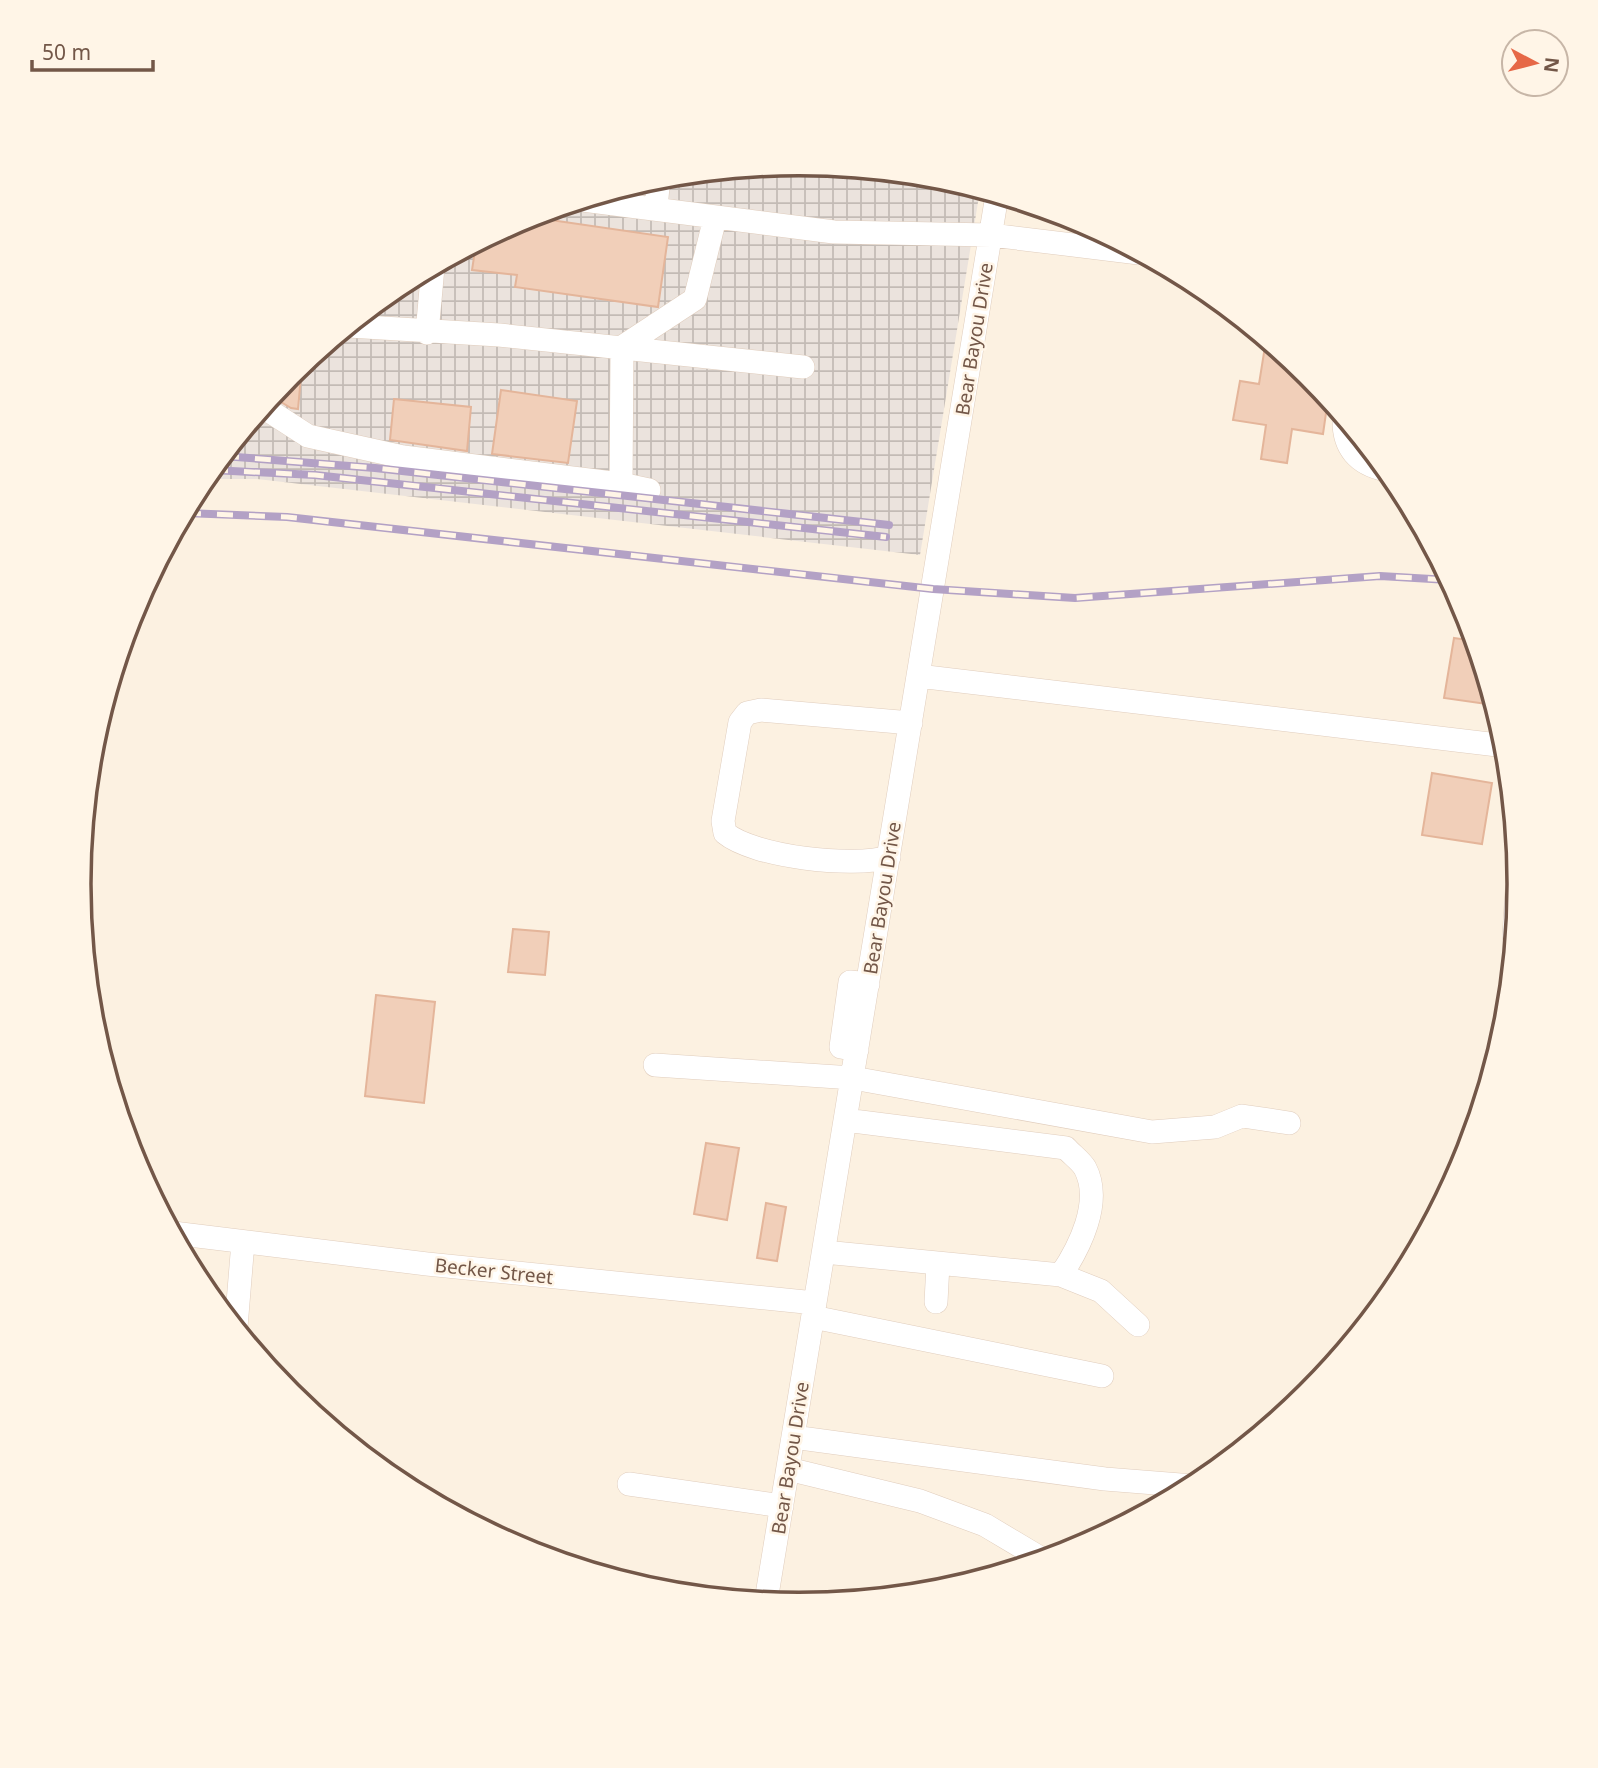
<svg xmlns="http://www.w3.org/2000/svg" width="1598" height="1768" viewBox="0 0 1598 1768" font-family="'Noto Sans',sans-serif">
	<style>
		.industrial { fill: url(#industrial-grid) }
		.building { fill: #f1cfb9; stroke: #e4b59a; stroke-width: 2 }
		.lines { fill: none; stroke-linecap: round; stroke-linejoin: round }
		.minor-casing { stroke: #e0cdbd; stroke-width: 24 }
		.minor { stroke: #fff; stroke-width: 23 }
		.rail-casing { stroke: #b3a1c5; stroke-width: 8 }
		.rail { stroke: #fff5e7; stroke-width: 5; stroke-dasharray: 16; stroke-linecap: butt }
		.labels { text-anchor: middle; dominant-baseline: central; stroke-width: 5; stroke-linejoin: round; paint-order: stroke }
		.street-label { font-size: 19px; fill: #735748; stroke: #fff5e7 }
		.rim { fill: none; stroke: #735748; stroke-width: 3.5 }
	</style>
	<defs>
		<pattern id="industrial-grid" width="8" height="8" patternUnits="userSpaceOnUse" patternTransform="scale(1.75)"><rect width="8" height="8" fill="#ebe3dd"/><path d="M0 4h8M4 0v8" fill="none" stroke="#c3bbb5"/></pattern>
	</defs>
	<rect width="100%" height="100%" fill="#fcf1e1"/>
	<!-- industrial -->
	<path class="industrial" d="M 799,164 L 940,178 L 980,190 L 920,555 L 257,479 L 204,479 L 290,374 L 399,285 L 524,218 L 659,178 Z"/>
	<!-- building -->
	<path class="building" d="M 530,217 L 668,237 L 658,307 L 515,287 L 517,275 L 472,270 L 476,244 Z
		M 1266,340 L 1309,375 L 1328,399 L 1323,434 L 1292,429 L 1287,463 L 1261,459 L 1266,425 L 1233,420 L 1240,381 L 1259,384 Z
		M 302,365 L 298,409 L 291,408 L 281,402 L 283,383 Z
		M 501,390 L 577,401 L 568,463 L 492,454 Z
		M 394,399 L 471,407 L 467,451 L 390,440 Z
		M 1454,638 L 1474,641 L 1494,705 L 1444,698 Z
		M 1432,773 L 1492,783 L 1482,844 L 1422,835 Z
		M 513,929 L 549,932 L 545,975 L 508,972 Z
		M 376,995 L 435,1002 L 424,1103 L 365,1096 Z
		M 706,1143 L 739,1148 L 727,1220 L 694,1214 Z
		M 766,1203 L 786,1207 L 777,1261 L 757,1258 Z"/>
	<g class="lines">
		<!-- minor casing -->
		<g class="minor-casing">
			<path id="minor" d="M 583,200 L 834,232 L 991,235 L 1139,253
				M 656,207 L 659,177
				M 349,326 L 499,335 L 803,367
				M 427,333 L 433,267
				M 263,407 L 308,436 L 403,457 L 621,484
				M 1344,418 C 1343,448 1358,464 1386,470
				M 649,490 L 621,484 L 622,347 L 695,299 L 715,218
				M 918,676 L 1506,746
				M 889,857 C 853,868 754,857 725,833 L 723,821 L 740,722 L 747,713 L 761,710 L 911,723
				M 1514,936 L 1518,874
				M 857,1050 L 841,1047 L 850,982 L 868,984
				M 655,1065 L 853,1078 L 1152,1132 L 1215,1127 L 1242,1116 L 1289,1123
				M 845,1120 L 1066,1148 C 1071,1154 1081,1161 1085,1168 C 1103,1202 1079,1248 1061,1275
				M 173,1233 L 427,1264 L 815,1303
				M 824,1252 L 1061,1275 L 1101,1291 L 1138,1325
				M 936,1302 L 938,1264
				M 813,1317 L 1102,1376
				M 236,1327 L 243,1242
				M 793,1437 L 1105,1479 L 1193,1486
				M 788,1469 L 920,1501 L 985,1525 L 1042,1559
				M 629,1484 L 782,1506
				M 766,1601 L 997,195"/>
		</g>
		<!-- minor -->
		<use href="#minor" class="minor"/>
		<!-- rail casing -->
		<g class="rail-casing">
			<path id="rail" d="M 223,456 L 375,468 L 889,525
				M 212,470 L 315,475 L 886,537
				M 185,513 L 287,517 L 933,589 L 1075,598 L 1380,576 L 1449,580"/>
		</g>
		<!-- rail -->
		<use href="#rail" class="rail"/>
	</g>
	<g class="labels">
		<!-- street labels -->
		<g class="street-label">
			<text transform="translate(974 339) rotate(-81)">Bear Bayou Drive</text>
			<text transform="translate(882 898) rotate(-81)">Bear Bayou Drive</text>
			<text transform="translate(494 1271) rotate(6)">Becker Street</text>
			<text transform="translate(790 1458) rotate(-81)">Bear Bayou Drive</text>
		</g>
	</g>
	<!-- crop -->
	<path d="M0 0H1598V1768H0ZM91 884a708 708 0 1 1 1416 0a708 708 0 1 1-1416 0Z" fill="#fff5e7" fill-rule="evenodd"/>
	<path class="rim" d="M91 884a708 708 0 1 1 1416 0a708 708 0 1 1-1416 0Z"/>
	<!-- north arrow -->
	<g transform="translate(1535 63) rotate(97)"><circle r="33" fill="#fff5e7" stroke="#c7b6a7" stroke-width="2"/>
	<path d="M0-5L12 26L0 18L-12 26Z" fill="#e66847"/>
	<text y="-10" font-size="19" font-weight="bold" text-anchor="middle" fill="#735748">N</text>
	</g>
	<!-- scale -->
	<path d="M32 60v10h121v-10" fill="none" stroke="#735748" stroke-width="3.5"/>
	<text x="42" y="60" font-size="21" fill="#735748" stroke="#fff5e7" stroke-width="5" paint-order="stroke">50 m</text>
</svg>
